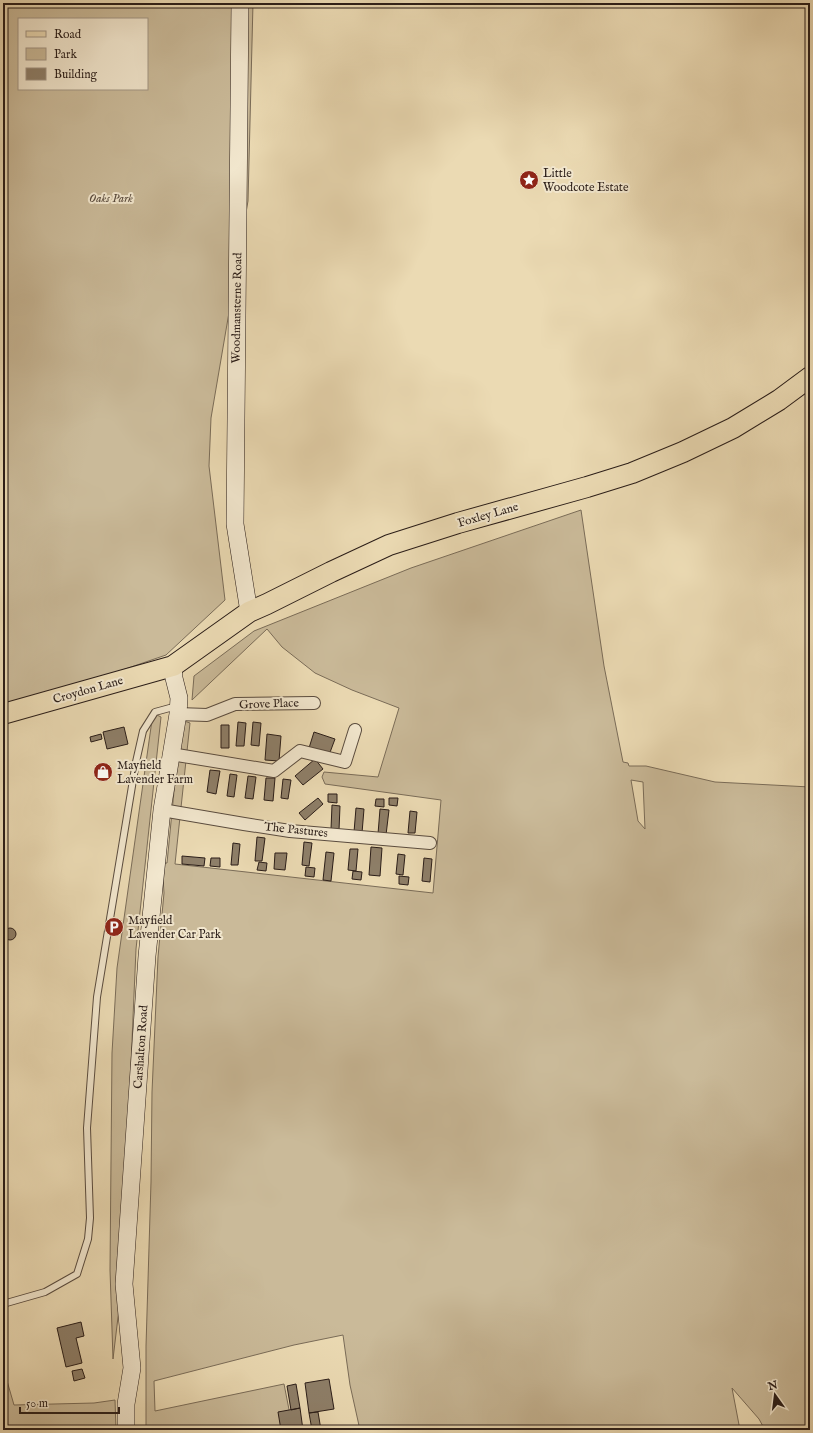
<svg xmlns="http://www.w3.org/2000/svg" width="813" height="1433" viewBox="0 0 813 1433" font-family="'IM FELL English',serif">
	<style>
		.green { fill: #caba99; stroke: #7a6c58; fill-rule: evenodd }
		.building { fill: #8e7f69; stroke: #2a1d18 }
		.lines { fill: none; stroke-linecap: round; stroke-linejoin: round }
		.service-casing { stroke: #5a4c3f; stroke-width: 8 }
		.minor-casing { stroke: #5a4c3f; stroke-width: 14 }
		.secondary-casing { stroke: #2a1d18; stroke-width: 18 }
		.primary-casing { stroke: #2a1d18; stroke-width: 22 }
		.service { stroke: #f2e7ce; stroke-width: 6 }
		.minor { stroke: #f2e7ce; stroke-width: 12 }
		.secondary { stroke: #f2e7ce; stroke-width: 17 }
		.primary { stroke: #ebdab3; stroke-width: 20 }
		.labels { text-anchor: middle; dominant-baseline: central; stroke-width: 4; stroke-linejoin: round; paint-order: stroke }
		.poi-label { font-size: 12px; fill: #2a1d18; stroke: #f2e7ce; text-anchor: start }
		.park-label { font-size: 12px; font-style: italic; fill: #5a4c3f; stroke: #f2e7ce }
		.street-label { font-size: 12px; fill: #2a1d18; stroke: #f2e7ce }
	</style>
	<rect width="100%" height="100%" fill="#ebdab3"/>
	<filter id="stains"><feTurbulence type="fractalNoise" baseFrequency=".005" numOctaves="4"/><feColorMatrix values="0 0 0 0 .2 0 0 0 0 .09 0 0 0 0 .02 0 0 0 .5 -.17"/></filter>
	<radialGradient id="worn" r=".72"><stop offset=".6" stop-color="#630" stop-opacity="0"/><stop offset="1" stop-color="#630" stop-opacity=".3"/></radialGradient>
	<!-- green -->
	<path class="green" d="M 3,3 L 253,3 L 248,201 L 211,418 L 209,466 L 225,600 L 166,655 L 3,711 ZM 19,19 L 147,19 L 147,89 L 19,89 Z
		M 581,510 L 604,666 L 623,762 L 628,763 L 629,766 L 646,766 L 715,782 L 810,787 L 810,1430 L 765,1430 L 759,1419 L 732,1388 L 740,1430 L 360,1430 L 350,1385 L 343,1335 L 294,1345 L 154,1381 L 155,1411 L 284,1384 L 293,1430 L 146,1430 L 146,1346 L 151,1182 L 152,1092 L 158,957 L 164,893 L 162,863 L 167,863 L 181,720 L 190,723 L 175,864 L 433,893 L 441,800 L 325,784 L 322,777 L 324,772 L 378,777 L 399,708 L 352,690 L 315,673 L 282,647 L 267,629 L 192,700 L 194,676 L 254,631 L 411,568 ZM 631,780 L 643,782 L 645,829 L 638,821 Z
		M 153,713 L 161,717 L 136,949 L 121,1292 L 113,1359 L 110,1270 L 112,1053 L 117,968 Z
		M 3,1367 L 14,1405 L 94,1403 L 115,1400 L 116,1430 L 3,1430 Z"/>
	<!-- building -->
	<path class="building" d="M 238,722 L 246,723 L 244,746 L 236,746 Z
		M 253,722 L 261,723 L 259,746 L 251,745 Z
		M 221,725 L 229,725 L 229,748 L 221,748 Z
		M 124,727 L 128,744 L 107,749 L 103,732 Z
		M 314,732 L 335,739 L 329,755 L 309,748 Z
		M 101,734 L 102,739 L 91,742 L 90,737 Z
		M 267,734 L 281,736 L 279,761 L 265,760 Z
		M 315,759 L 323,769 L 303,785 L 295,776 Z
		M 210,770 L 220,771 L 216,794 L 207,792 Z
		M 230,774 L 237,775 L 234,797 L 227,796 Z
		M 248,776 L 256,777 L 253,799 L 245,798 Z
		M 266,778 L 275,778 L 273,801 L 264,800 Z
		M 283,779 L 291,780 L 288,799 L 281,798 Z
		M 328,794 L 337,794 L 337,803 L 328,802 Z
		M 318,798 L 323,804 L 305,820 L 299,813 Z
		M 389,798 L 398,798 L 397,806 L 389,805 Z
		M 376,799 L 384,799 L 384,807 L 375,806 Z
		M 332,805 L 340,806 L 339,830 L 331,829 Z
		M 356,808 L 364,809 L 362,833 L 354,832 Z
		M 380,809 L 389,810 L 386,835 L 378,834 Z
		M 410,811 L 417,812 L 415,833 L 408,833 Z
		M 257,837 L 265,838 L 262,861 L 255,861 Z
		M 304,842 L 312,843 L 309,866 L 302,865 Z
		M 233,843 L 240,844 L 238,865 L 231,865 Z
		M 371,847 L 382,848 L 380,876 L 369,875 Z
		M 350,849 L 358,849 L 356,871 L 348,870 Z
		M 326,852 L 334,853 L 331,881 L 323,880 Z
		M 275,853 L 287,853 L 285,870 L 274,869 Z
		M 398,854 L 405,855 L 403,875 L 396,874 Z
		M 182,856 L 205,858 L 204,866 L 182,864 Z
		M 211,858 L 220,858 L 220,867 L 210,866 Z
		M 424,858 L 432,859 L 430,882 L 422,881 Z
		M 259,862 L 267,863 L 266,871 L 257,870 Z
		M 306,867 L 315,868 L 314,877 L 305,876 Z
		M 353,871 L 362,872 L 361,880 L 352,879 Z
		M 399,876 L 409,877 L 408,885 L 399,884 Z
		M4 934a6 6 0 1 1 12 0a6 6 0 1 1-12 0Z
		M 81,1322 L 84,1336 L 76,1338 L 82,1363 L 66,1367 L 57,1328 Z
		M 82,1369 L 85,1378 L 74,1381 L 72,1371 Z
		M 329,1379 L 334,1409 L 309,1413 L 305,1383 Z
		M 296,1384 L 300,1408 L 291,1410 L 287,1386 Z
		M 300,1408 L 303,1430 L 296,1430 L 295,1428 L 281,1430 L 278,1412 Z
		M 318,1412 L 321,1430 L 312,1430 L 309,1413 Z"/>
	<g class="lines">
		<!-- service casing -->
		<g class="service-casing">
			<path id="service" d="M 3,1304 L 45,1292 L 77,1274 L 88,1239 L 90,1218 L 87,1128 L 97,997 L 136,762 L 143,731 L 155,712 L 177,706"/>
		</g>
		<!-- minor casing -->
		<g class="minor-casing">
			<path id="minor" d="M 178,714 L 207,715 L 235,704 L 314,703
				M 171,754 L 274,771 L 300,751 L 345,762 L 355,730
				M 162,810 L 244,824 L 290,831 L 430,843"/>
		</g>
		<!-- secondary casing -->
		<g class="secondary-casing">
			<path id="secondary" d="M 240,3 L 235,524 L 249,612
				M 126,1430 L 126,1404 L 132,1368 L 124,1284 L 147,956 L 162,810 L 178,714 L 179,698 L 174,678 L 173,666"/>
		</g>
		<!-- primary casing -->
		<g class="primary-casing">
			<path id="primary" d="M 3,714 L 173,666 L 249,612 L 267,604 L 331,572 L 389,545 L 458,523 L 587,487 L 632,473 L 683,452 L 733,428 L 779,400 L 810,377"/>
		</g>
		<!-- service -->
		<use href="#service" class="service"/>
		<!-- minor -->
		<use href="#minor" class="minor"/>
		<!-- secondary -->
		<use href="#secondary" class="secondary"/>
		<!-- primary -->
		<use href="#primary" class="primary"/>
	</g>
	<!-- icons -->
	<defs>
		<g id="sight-disc" transform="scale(1)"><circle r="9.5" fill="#8f2418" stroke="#f2e7ce"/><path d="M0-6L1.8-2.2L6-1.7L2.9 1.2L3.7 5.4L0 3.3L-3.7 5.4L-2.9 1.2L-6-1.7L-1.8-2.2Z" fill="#fff"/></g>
		<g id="shop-disc" transform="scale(1)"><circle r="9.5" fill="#8f2418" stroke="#f2e7ce"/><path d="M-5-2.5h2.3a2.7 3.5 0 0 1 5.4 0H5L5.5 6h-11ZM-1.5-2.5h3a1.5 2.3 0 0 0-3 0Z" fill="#fff"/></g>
		<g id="parking-disc" transform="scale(1)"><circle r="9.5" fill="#8f2418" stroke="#f2e7ce"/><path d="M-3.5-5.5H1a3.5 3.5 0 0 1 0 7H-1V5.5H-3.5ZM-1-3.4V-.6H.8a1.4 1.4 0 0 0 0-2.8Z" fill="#fff"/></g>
	</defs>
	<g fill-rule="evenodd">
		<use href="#sight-disc" x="529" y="180"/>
		<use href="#shop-disc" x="103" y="772"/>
		<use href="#parking-disc" x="114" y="927"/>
	</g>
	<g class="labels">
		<!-- poi labels -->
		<g class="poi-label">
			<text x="543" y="173">Little<tspan x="543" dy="14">Woodcote Estate</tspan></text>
			<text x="117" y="765">Mayfield<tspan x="117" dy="14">Lavender Farm</tspan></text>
			<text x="128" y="920">Mayfield<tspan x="128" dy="14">Lavender Car Park</tspan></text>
		</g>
		<!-- park labels -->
		<g class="park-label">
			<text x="111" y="198">Oaks Park</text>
		</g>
		<!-- street labels -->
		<g class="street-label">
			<text transform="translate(237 308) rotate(-89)">Woodmansterne Road</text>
			<text transform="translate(488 515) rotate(-16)">Foxley Lane</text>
			<text transform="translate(88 690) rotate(-16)">Croydon Lane</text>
			<text transform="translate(269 704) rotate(-2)">Grove Place</text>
			<text transform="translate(296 830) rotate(6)">The Pastures</text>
			<text transform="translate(141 1047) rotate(-86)">Carshalton Road</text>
		</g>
	</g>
	<!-- margin -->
	<rect width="813" height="1433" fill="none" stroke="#ebdab3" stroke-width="16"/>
	<rect x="4" y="4" width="805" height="1425" fill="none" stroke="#2a1d18" stroke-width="2"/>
	<rect x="8" y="8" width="797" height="1417" fill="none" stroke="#2a1d18"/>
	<!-- legend -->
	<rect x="18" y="18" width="130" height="72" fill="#f2e7ce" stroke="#a29685"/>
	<rect x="26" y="31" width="20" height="6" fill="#ebdab3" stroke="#a29685"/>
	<text x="54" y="38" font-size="12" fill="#2a1d18">Road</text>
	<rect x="26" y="48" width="20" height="12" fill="#caba99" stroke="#a29685"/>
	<text x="54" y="58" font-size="12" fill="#2a1d18">Park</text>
	<rect x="26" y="68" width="20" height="12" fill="#8e7f69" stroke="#a29685"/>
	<text x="54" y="78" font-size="12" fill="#2a1d18">Building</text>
	<!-- north arrow -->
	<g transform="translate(775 1395) rotate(346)" stroke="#f2e7ce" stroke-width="3" paint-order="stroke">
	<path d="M0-3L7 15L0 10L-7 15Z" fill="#2a1d18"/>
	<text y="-6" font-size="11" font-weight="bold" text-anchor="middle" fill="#2a1d18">N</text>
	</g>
	<!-- scale -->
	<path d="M20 1407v6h99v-6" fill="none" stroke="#2a1d18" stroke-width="2"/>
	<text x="26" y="1407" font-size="12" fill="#2a1d18" stroke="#f2e7ce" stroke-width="3" paint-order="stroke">50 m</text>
	<rect width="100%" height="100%" filter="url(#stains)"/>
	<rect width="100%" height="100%" fill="url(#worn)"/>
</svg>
